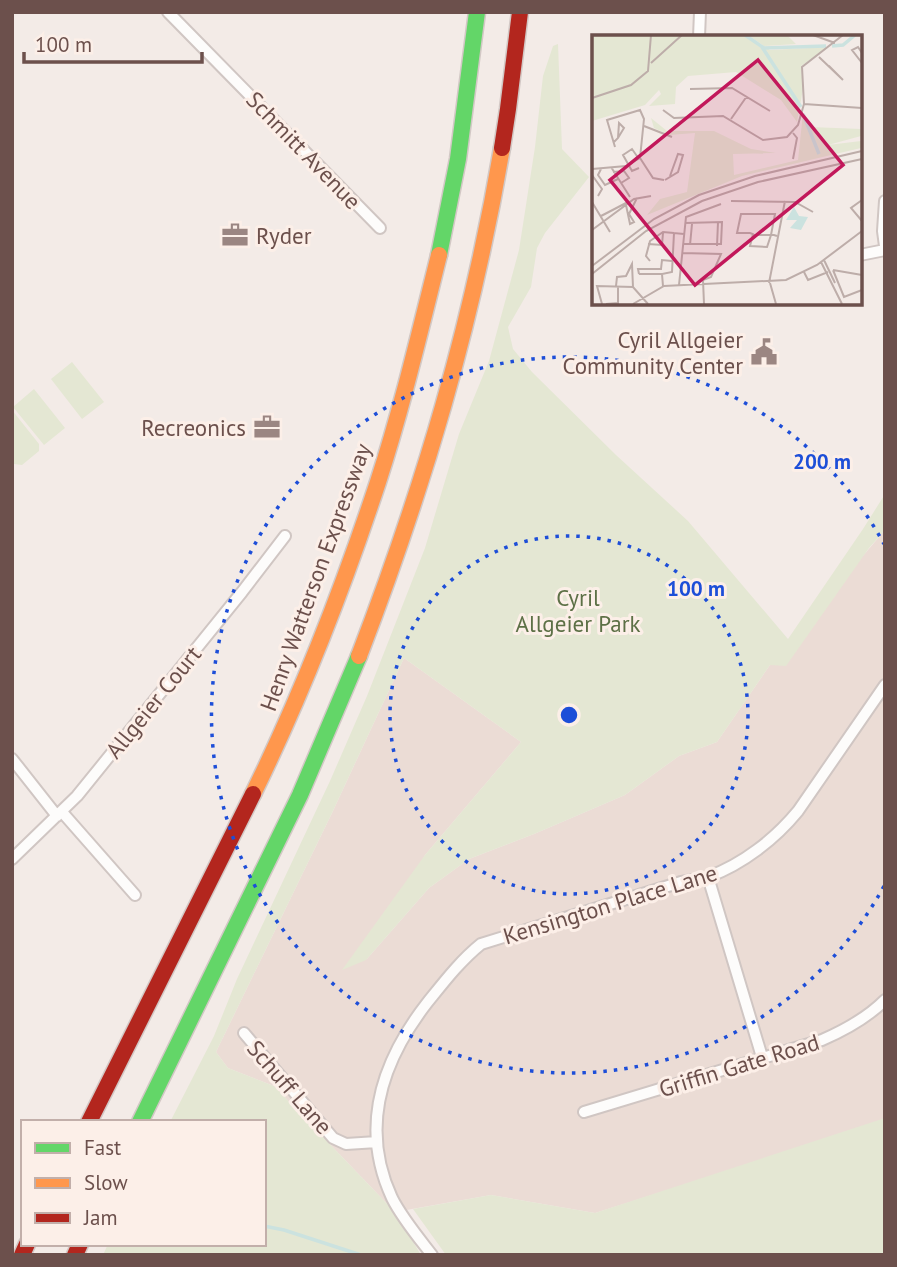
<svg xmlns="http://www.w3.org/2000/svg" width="897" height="1267" viewBox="0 0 897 1267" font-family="'PT Sans',sans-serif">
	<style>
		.residential { fill: #ebdcd5 }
		.green { fill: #e4e7d3 }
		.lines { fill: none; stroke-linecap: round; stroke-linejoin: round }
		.stream { stroke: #cbe2df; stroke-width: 3.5 }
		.street-casing { stroke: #d0c6c3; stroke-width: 14 }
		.fast-casing { stroke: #d2c8c5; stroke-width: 19 }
		.slow-casing { stroke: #d2c8c5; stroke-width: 19 }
		.jam-casing { stroke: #d2c8c5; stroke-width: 19 }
		.street { stroke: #fdfcfb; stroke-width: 10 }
		.fast { stroke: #63d668; stroke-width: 16 }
		.slow { stroke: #ff974d; stroke-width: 16 }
		.jam { stroke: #b3261e; stroke-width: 16 }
		.ring { fill: none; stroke: #1d4ed8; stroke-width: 3.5; stroke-dasharray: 3.5 7 }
		.labels { text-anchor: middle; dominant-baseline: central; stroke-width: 6; stroke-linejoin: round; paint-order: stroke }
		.street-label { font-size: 23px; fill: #6c504c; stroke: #fcefe8 }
		.poi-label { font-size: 23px; fill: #6c504c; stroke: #fcefe8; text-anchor: end }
		.park-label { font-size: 23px; fill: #5d7046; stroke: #fcefe8 }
		.inset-river { fill: none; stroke: #cbe2df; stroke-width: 3.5 }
		.inset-road { fill: none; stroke: #bdada9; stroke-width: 2 }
		.view { fill: #c2185b; fill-opacity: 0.15; stroke: #c2185b; stroke-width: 3.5 }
		.inset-edge { fill: none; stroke: #6c504c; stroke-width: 3.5 }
		.centre { fill: #1d4ed8; stroke: #fcefe8; stroke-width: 3.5 }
		.ring-label { font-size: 21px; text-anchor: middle; font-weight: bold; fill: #1d4ed8; stroke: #fcefe8; stroke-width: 6; stroke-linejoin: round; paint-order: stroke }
	</style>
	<rect width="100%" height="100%" fill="#f3ebe7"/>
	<!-- residential -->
	<path class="residential" d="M 885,530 L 885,1121 L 595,1213 L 491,1195 L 395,1212 L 274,1086 L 228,1068 L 216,1052 L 332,813 L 404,658 L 521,742 L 425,855 L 366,960 L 429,888 L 469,859 L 534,834 L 625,795 L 679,756 L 717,742 L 770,665 Z"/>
	<!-- green -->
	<path class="green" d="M 558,44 L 562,149 L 589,177 L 545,233 L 537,248 L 531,287 L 508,327 L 513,349 L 532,372 L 616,455 L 688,521 L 788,639 L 863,529 L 885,494 L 885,530 L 869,548 L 786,666 L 770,665 L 717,742 L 679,756 L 625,795 L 534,834 L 469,859 L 429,888 L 366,960 L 342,970 L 425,855 L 521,742 L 404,658 L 332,813 L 216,1052 L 228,1068 L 274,1086 L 395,1212 L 421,1255 L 103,1255 L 108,1244 L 264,1244 L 264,1122 L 170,1122 L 214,1036 L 237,979 L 330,781 L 367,696 L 425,548 L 459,434 L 489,361 L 519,250 L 535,147 L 543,76 L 553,46 Z
		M 72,362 L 104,402 L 82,419 L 51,379 Z
		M 34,389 L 65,428 L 44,445 L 13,407 Z
		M 12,410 L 39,444 L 39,451 L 22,465 L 14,464 L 12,462 Z
		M 885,1118 L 885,1255 L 446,1255 L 413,1209 L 491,1195 L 595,1213 Z"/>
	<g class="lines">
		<!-- stream -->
		<path class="stream" d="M 264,1226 L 284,1230 L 361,1255"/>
		<!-- street casing -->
		<g class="street-casing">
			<path id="street" d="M 168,12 L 380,228
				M 699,37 L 700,12
				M 885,201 L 883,231 L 885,246
				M 860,255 L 885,250
				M 12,759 L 57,816
				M 62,812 L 135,895
				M 12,859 L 77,796 L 242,592 L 285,536
				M 708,877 L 762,1057
				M 244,1033 L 333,1138 L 346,1144 L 377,1142
				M 584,1112 L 822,1040 C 845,1030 867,1018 885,1000
				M 432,1255 C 418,1237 402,1218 392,1198 C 359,1127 382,1061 427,1003 C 444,982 460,961 481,944 L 681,882 C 690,880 700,880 708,877 C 743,864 775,839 798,811 L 885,685"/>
		</g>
		<!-- fast casing -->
		<g class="fast-casing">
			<path id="fast" d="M 439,255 L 458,159 L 477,12
				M 140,1122 L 300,795 L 359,656"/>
		</g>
		<!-- slow casing -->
		<g class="slow-casing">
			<path id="slow" d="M 359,656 C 423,489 472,325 502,148
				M 253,794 C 302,694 343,588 378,482 C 402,408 420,331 439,255"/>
		</g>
		<!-- jam casing -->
		<g class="jam-casing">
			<path id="jam" d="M 502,148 L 508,109 L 520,12
				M 89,1122 L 253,794
				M 22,1255 L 27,1244
				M 75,1255 L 80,1244"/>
		</g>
		<!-- street -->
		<use href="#street" class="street"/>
		<!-- fast -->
		<use href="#fast" class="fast"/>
		<!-- slow -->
		<use href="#slow" class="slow"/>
		<!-- jam -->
		<use href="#jam" class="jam"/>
	</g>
	<!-- distance rings -->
	<g class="ring">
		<circle cx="569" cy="715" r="179"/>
		<path d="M884 886A358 358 0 1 1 884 544"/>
	</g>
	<!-- icons -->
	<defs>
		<g id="office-bare" transform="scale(2.1)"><path d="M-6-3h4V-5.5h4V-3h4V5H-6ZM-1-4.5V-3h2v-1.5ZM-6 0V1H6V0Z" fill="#9b8682" stroke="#fcefe8" stroke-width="2.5" paint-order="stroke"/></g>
		<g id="civic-bare" transform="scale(2.1)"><path d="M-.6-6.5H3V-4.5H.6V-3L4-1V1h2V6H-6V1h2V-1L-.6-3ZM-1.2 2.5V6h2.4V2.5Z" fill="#9b8682" stroke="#fcefe8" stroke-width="2.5" paint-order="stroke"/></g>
	</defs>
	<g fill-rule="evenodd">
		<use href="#office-bare" x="235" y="235"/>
		<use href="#civic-bare" x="764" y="352"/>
		<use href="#office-bare" x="267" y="427"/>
	</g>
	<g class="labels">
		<!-- street labels -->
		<g class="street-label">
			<text transform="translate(304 150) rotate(46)">Schmitt Avenue</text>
			<text transform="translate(315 577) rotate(-70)">Henry Watterson Expressway</text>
			<text transform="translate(153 702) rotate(-51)">Allgeier Court</text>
			<text transform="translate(610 904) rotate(-17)">Kensington Place Lane</text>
			<text transform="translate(739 1065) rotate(-17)">Griffin Gate Road</text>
			<text transform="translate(290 1087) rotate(49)">Schuff Lane</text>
		</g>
		<!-- poi labels -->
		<g class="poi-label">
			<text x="256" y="235" text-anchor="start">Ryder</text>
			<text x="743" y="339">Cyril Allgeier<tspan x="743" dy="26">Community Center</tspan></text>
			<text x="246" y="427">Recreonics</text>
		</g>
		<!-- park labels -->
		<g class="park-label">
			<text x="578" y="597">Cyril<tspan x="578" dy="26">Allgeier Park</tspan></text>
		</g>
	</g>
	<!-- overview -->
	<g transform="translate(592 35)">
		<rect width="270" height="270" fill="#f3ebe7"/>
		<path d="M 0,0 L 151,0 L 178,15 L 237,12 L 209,31 L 211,54 L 205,87 L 189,65 L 144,37 L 96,41 L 84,52 L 83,69 L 57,71 L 69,59 L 67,55 L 53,70 L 0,86 ZM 156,0 L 195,0 L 204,9 L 172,11 ZM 211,78 L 218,92 L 269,94 L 269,101 L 236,110 L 269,106 L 269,113 L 150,141 L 55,180 L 68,164 L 95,157 L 103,98 L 77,100 L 62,93 L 59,83 L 75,96 L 122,96 L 159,114 L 184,118 L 141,119 L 142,140 L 206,125 Z" fill="#e4e7d3"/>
		<path d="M 202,172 L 207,181 L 216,182 L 209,195 L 198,193 L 205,185 L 194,185 Z" fill="#cbe2df"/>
		<path class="inset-river" d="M 153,0 L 172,13 L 234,11M 240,11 L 251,10 L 263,0M 170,12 L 209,72M 211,79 L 227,119"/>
		<path class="inset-road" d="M 221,0 L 243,8M 270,18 L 266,12 L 260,15 L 270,28M 227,22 L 251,45 L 237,31M 59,28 L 90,0M 98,54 L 140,53 L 178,76M 0,63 L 39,50 L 56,36 L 59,0M 212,69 L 270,73M 71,75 L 82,83 L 131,81 L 171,105 L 195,102 L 206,90 L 212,69 L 210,32 L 251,0M 139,84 L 155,61M 52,91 L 80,102M 21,108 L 26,103 L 32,93 L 27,88 L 26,103M 48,123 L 61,143 L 72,145M 47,124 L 40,114 L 31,120 L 40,136 L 47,133M 201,124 L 205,103 L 201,98M 19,132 L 38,162M 0,134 L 34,131 L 48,123 L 52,84 L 48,75 L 15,85 L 23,112M 9,134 L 6,140 L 13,150 L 26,144M 21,137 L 32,136 L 37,143 L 29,148M 0,140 L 10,154 L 6,161M 73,145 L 86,137 L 91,120 L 86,119 L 78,141M 270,165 L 259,173 L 270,186M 139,166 L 203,167 L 221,177M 0,167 L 18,197M 34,170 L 38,189 L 42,187 L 37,179 L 45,163M 9,181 L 36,167M 0,195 L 42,164 L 59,161M 161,199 L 158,211 L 175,212 L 179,200 L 183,179 L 149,179 L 145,198 L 158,198 L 161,199 L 162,200 L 182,200 L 185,201M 56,209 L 70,210 L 71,198M 91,209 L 129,209 L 130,187 L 93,188M 98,210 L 100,189M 125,211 L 126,187M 90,218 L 129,219 L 119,242 L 111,245 L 112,269M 232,225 L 243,248M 58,226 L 54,221 L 58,206 L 71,197 L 82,198M 229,227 L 250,269M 0,231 L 62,184 L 107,160 L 163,141 L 270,116M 241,235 L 252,262 L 270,255M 241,235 L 270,240M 212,237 L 216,245 L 236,237M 0,239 L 54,196 L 110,166 L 166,147 L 270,124M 47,239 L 46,234 L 69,234 L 70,225 L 80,226M 47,239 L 70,239M 177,248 L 193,166M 178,248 L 184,269M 87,250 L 94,182 L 129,169M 24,251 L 25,242 L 34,241 L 40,229 L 41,252M 71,251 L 70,239 L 80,237 L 82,198 L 92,199M 10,269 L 5,251 L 41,252 L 56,269M 14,269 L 26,268 L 26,251M 41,269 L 72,251 L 194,245 L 225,230 L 270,196"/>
		<path class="view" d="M 166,25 L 251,130 L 103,250 L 18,145 Z"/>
		<rect width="270" height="270" class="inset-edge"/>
	</g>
	<circle cx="569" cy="715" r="10" class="centre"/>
	<g class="ring-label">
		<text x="822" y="469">200 m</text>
		<text x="696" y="596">100 m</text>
	</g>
	<!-- border -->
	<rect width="897" height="1267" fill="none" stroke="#6c504c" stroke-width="28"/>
	<!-- legend -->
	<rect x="21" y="1120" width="245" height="126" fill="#fcefe8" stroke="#c2afaa" stroke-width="2"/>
	<rect x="35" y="1143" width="35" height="10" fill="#63d668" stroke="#c2afaa" stroke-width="2"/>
	<text x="84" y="1155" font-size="21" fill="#6c504c">Fast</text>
	<rect x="35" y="1178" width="35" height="10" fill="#ff974d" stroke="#c2afaa" stroke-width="2"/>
	<text x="84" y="1190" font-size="21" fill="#6c504c">Slow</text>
	<rect x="35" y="1213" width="35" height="10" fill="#b3261e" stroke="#c2afaa" stroke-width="2"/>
	<text x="84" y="1225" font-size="21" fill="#6c504c">Jam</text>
	<!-- scale -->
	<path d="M24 52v10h178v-10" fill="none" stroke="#6c504c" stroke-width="3.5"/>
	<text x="35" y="52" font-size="21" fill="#6c504c" stroke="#fcefe8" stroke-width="5" paint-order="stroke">100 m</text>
</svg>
